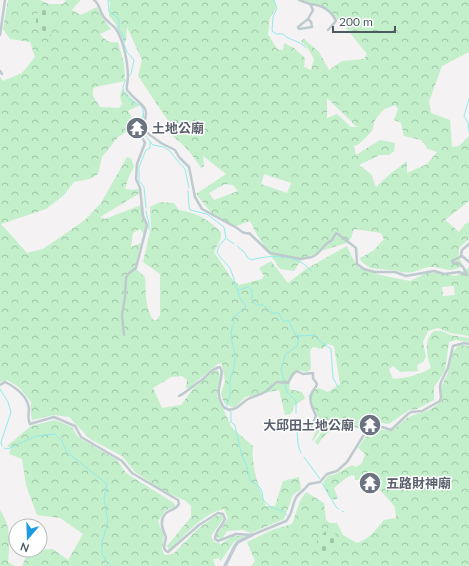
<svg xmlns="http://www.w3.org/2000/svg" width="469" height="566" viewBox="0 0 469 566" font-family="Lato,'Noto Sans TC',sans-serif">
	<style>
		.forest { fill: url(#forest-crowns); fill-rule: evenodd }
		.cemetery { fill: url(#cemetery-stones) }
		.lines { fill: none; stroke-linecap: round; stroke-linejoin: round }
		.stream { stroke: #91ebeb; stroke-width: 1 }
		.street { stroke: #becace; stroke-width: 2.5 }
		.secondary { stroke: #bfccd3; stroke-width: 3.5 }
		.labels { text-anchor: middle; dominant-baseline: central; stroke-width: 3; stroke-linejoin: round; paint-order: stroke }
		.worship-label { font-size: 13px; font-weight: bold; fill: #5b616d; stroke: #fff; text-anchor: start }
	</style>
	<defs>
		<pattern id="forest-crowns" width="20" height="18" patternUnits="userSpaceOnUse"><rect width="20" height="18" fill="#c3efcb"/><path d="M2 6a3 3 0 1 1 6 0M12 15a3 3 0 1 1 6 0" fill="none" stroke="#a0c5a8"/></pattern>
		<pattern id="cemetery-stones" width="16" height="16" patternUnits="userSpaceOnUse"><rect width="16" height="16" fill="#c3efcb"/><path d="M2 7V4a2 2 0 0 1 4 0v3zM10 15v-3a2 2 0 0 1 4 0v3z" fill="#a0c5a8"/></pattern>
	</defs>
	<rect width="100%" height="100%" fill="#f4f2f3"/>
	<!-- forest -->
	<path class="forest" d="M 8,0 L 40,0 L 49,4 L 63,4 L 66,0 L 81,0 L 75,6 L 72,10 L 81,15 L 97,7 L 103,19 L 111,29 L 100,34 C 106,41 109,43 118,42 L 124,64 L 125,81 L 95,87 L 93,89 L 93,96 L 100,107 L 119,108 L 122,104 L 120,96 L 122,89 L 139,106 L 133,108 L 128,111 L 135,122 L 141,121 L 143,112 L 144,114 L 142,125 L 134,127 L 118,137 L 102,157 L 98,174 L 90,179 L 74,182 L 64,195 L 46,209 L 1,224 L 27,253 L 43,249 L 85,220 L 101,203 L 127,157 L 131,158 L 134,167 L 129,176 L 125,189 L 132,190 L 139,189 L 140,193 L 100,217 L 105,219 L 141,205 L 146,227 L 144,234 L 140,229 L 133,233 L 131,247 L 141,243 L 135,268 L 145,277 C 146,292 145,307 153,320 L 157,320 L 160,315 L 160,274 L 143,262 L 151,227 L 150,207 L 160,202 L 174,203 L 179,210 C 199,214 206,218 221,232 L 221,238 L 214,252 L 232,279 L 239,285 L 262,279 L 264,276 L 259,268 L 271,261 L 288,283 L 306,269 L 347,246 L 352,257 L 358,267 L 380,275 L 410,281 L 427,273 L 439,273 L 456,276 L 469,267 L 469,336 L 450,333 L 438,328 L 428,331 L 423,342 L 426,357 L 423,362 L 417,365 L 418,371 L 400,372 L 393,366 L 389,369 L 393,379 C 406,378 420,375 431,368 C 427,356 423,340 434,331 L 442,331 L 450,335 L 469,338 L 469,342 L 456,340 L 449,342 L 445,371 L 434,387 L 434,400 L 417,409 L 409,410 L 389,424 L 364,421 L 357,424 L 362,428 C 343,428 329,425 318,445 L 315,442 L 324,428 L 322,428 L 313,441 L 312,440 L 320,421 L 308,396 L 312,391 L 319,388 L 328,392 L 340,384 L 334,346 L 328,344 L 322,349 L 313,347 L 310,351 L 311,369 L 307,372 L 297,370 L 290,382 L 289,389 L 302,392 L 305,398 L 294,406 L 291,414 L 285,415 L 279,390 L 245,397 L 234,408 L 224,403 L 221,394 L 225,381 L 222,364 L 219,363 L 189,388 L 186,388 L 187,380 L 182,376 L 171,377 L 153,388 L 162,408 L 181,405 L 192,390 L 217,368 L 220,376 L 217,396 L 232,428 L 253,446 C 251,466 259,488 266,506 L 275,506 L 283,481 L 299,477 L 301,489 L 293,495 L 284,519 L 251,533 L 243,530 L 227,531 L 222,539 L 217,538 L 216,536 L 228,518 L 224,509 C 202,514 185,535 169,550 L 167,546 L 191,517 L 191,506 L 186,501 L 164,491 L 135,472 L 122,456 L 90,439 L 69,417 L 54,415 L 32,420 L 31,415 L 31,402 L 19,387 L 7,380 L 0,382 L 0,77 L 3,81 L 22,73 L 35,57 L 30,42 L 10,39 L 3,29 ZM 454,286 L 455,295 L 443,296 L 442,287 Z
		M 108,0 L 274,0 L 276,8 L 270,18 L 268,34 L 277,49 L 283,50 L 284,43 L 294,48 L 305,58 L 304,67 L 311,70 L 314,59 L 307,47 L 301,41 L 304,39 L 319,52 L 329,70 L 342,61 L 364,59 L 367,54 L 346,28 L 327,9 L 303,0 L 469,0 L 469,52 L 442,66 L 429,102 L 431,113 L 450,120 L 452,147 L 459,146 L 469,136 L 469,201 L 445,220 L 459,232 L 465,224 L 469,222 L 469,239 L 459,248 L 459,258 L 463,265 C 451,275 443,266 430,267 C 424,267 418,271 412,272 C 404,274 398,270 390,270 C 375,268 372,272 359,259 L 374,250 L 384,239 L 381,233 L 354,229 L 351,238 L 347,243 L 324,250 L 301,260 L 294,271 L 280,269 L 257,235 L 250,221 L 234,227 L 214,216 L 196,194 L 226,174 L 203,156 L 204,166 L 201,168 C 192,153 180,140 165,131 L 169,122 L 138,76 L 142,60 L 127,27 L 126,41 L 124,42 L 115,23 L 109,16 L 110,2 ZM 327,98 L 357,127 L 351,127 L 337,114 L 327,118 ZM 395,105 L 398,109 L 394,120 L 401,123 L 404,136 L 421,140 L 428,149 L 437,152 L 427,164 L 407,173 L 407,161 L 390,174 L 376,187 L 371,174 L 359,165 L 380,155 L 389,155 L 394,151 L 395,143 L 380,140 L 356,155 L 354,146 L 359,144 L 372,131 L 375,120 L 383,110 ZM 264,174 L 291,183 L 287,193 L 261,184 ZM 225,184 L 233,185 L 238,191 L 214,200 L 209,193 Z
		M 459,345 L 469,346 L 469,566 L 251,566 L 255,561 L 247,542 L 272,530 L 292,524 L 300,501 L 306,492 L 324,503 L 326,520 L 330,523 L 337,523 L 343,535 L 357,543 C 370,539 376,529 384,520 L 396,518 L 395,507 L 382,492 L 368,479 L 355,480 L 355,476 L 352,475 L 346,478 L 334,488 L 338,498 L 334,500 L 329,496 L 323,483 L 328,476 L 336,474 L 352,465 L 356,467 L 362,463 L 365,454 L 358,448 L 366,436 L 372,437 L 377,429 L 391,431 C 398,427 403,420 409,417 C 420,412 433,411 441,401 L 440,392 L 443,383 L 448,373 L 453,352 Z
		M 55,420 L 72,427 L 78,437 L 117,460 L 126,473 L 174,503 L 175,507 L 166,510 L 158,521 L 164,536 L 162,550 L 165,555 L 173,554 L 199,528 L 216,516 L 222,515 L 223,519 L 211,536 L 214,542 L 221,544 L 233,536 L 245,536 L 234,542 L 220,562 L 219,558 L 213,559 L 215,566 L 22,566 L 29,550 L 53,549 L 68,560 L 83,534 L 60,518 L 37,515 L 26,485 L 22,459 L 9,454 L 11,448 L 7,446 L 31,426 Z
		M 0,510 C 11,526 10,544 8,562 L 15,566 L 0,566 Z"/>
	<!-- cemetery -->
	<path class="cemetery" d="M 43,4 L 51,7 L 48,25 L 52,33 L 50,37 L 47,37 L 44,31 L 36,28 L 36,16 Z
		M 333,529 L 336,536 L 331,550 L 322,551 L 317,545 L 317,541 C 324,535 322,531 333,529 Z"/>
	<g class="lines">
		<!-- stream -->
		<path class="stream" d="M 108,0 L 109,12 L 116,16 L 119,20 L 119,30 L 124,37 L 124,44 L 127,52 L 134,60 L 131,74 L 129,76
			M 274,0 L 277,8 L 273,17 L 272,31 L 276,34 L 283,34 C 289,41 300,40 306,48
			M 127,79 C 120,87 123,94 131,100 C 135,104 142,104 143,110 C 145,117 141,122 141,128
			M 469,99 L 464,116 L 468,123 L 469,132
			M 142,132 L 153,145 L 164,147 L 171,152 L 176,159 L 185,169 L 189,188
			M 188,191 L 189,206 L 190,210 L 207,214 L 224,227 L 226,238 L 219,246 L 217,252 L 220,257 L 230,268 L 234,279 L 235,286 L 238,290 L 248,287 L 252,290 L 252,301 L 257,305 L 263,305 L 272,313 L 279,313 L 281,318 L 283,321 L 289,321 L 295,334 L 299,336
			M 146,208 L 144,187 L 139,181 L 139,167 L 146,150 L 150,148 L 150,142
			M 146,211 L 149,224 L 149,229
			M 227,239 L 234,244
			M 237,246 L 245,253 L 247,257 L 251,260 C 269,255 298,253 311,271
			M 299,336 L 315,335 L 318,340 L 331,349 L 333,378 L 338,387
			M 284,381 L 281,369 L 285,355 L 297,346 L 299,336
			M 285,385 L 287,392 L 296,401 L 296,413
			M 0,389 L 8,402 L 11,412 L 1,442 L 2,446
			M 227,407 C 226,402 229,401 230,396 C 231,391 229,385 230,380 C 232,373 235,367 235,359 C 235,346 227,335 234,323 L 233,318 L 246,306 L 239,296 L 238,290
			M 229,411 L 231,412 L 231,422 L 235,425 L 241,453 L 246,464 L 251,482 C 260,484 263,491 263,500 C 266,502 269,506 271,507 C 278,510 283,509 287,516
			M 296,418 C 298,429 296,444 301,453
			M 4,448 L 8,449 L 36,436 L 55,434 L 62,441 L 66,451 L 73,457 L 107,484 L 104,498 L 108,522 L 102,542 L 102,553 L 105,559 L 111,566
			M 304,457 L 320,479
			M 322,483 L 336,507 L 339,509
			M 342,511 L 344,512"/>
		<!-- street -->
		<path class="street" d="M 94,0 C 100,4 99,10 103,16 C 106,21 112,24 116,29 C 124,41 128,64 128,78 C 128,82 126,86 127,90 C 142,109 152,103 142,129 L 161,143 L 175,150 L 179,157 L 189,167 L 195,197 L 202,209 L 237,228 C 241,231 243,234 249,233 L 270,253 L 301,259 L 312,257 L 317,254 L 326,244 L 332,240 L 336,233 L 338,234 L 356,248 L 357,264 L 364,269 L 375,272 L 395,272 L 406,276 L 434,271 L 444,274 L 459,272 L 467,275 L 463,267 L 458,263 L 453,263 L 452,261 L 462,256
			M 299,0 L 310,4 L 313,10 L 308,19 L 298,27 L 299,29 L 312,27 L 311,22 L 308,19
			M 310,4 C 322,5 331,10 336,21 L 328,30
			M 0,35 L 5,0
			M 0,71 L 2,74
			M 469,244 L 462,250 L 461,255 L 469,262
			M 124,335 L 122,315 L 125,297 L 126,278 L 128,274 L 136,268 L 147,225 L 143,216 L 140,188 L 136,179 L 137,164 L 145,143 L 140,133 L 142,129
			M 0,385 L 5,382 C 15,387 27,396 29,408 C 29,413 27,418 30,424 L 54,417 L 75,426 L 81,437 L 122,461 L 132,473 L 178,500 L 179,504 C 176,509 173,509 169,511 C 158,517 162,529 166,537 L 164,548 L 166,551 L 168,552 L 199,525 L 218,513 L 223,514 L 225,519 C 222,527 215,530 215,539 L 218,541 L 236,534 L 252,535 L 286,521 C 293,514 292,503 297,496 C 301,492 305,489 309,484 L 320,482 L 327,474 L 337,471 L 347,462 L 365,433 L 373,426 L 379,426 L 391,430 L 408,414 L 411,412 L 422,411 L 440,401 L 441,397 L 440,387 L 441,382 L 448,368 L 453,346 L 464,343 L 469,344
			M 179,396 C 187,392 194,385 202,380 C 208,375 212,368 220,367 C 226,374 214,389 221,402 C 222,405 223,408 227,409 C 236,412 241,403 248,399 C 254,396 260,395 265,392 C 270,389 273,384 277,382 L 288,383 C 290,378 292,374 297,371 L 303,374 L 313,373 L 313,378 L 317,384 C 316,388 313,390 312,393 C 308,401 313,408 316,416 L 310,430"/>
		<!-- secondary -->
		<path class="secondary" d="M 225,566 L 235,546 L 238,542 L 252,535"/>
	</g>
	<!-- icons -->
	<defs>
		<g id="temple-disc" transform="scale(1.15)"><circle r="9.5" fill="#6b7280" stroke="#fff"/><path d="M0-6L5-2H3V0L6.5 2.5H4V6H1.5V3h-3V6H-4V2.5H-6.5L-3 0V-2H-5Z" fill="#fff"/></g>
	</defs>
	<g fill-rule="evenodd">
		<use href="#temple-disc" x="137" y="128"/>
		<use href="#temple-disc" x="370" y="425"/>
		<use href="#temple-disc" x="370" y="483"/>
	</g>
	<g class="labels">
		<!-- worship labels -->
		<g class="worship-label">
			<text x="152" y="128">土地公廟</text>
			<text x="354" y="425" text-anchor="end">大邱田土地公廟</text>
			<text x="386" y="483">五路財神廟</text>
		</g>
	</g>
	<!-- north arrow -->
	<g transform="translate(28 538) rotate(199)"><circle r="19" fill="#ffffff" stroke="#b7bdbf"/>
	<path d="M0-3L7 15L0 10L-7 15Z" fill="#1e9ce2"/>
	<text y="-6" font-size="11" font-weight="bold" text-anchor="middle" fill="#4a5a5f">N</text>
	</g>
	<!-- scale -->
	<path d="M333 26v6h62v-6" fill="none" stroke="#4a5a5f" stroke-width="2"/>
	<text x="339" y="26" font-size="12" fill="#4a5a5f" stroke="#ffffff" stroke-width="3" paint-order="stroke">200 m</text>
</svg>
